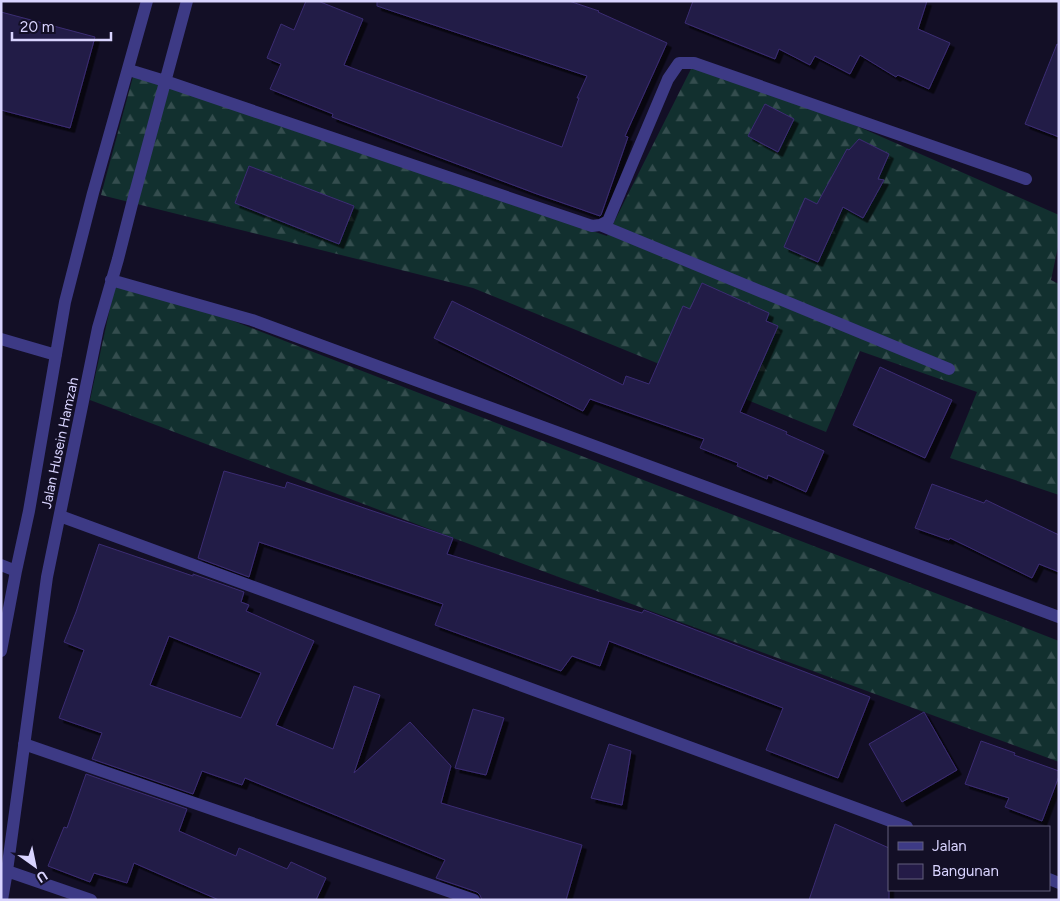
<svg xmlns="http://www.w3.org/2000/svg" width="1060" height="901" viewBox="0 0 1060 901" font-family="Figtree,sans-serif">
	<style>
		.forest { fill: url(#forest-firs) }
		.building { fill: #241b47; stroke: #3b2d73; fill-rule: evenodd; filter: url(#shadow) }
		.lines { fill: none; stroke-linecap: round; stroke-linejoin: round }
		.minor { stroke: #3d3a85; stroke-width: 12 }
		.labels { text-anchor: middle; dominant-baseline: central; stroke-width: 4; stroke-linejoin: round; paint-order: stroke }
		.street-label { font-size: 14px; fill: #d9d4ff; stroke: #130f26 }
	</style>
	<defs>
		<pattern id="forest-firs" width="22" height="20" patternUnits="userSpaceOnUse" patternTransform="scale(1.25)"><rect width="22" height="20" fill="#12302f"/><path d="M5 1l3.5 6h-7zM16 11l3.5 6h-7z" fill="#344d4e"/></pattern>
		<filter id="shadow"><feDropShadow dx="4.5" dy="4.5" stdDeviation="0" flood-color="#0009"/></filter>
	</defs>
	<rect width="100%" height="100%" fill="#130f26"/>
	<!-- forest -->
	<path class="forest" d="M 694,63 L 807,104 L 1059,215 L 1059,242 L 1051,280 L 1059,284 L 1059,495 L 950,458 L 977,392 L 860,351 L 826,432 L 473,288 L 101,195 L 134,73 L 607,236 Z
		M 117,276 L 1059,641 L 1059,762 L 453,538 L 90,400 Z"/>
	<!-- building -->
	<path class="building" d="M 306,1 L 318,1 L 363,19 L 344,65 L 562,147 L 579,98 L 577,98 L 587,76 L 377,6 L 377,1 L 569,1 L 599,11 L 598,12 L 667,43 L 625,136 L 628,137 L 601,215 L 600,216 L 537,194 L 332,117 L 333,114 L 270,89 L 281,64 L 267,58 L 281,24 L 294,30 Z
		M 693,1 L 927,1 L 918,29 L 950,43 L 929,89 L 898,75 L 896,77 L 860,55 L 850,74 L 815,56 L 810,65 L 779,49 L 775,59 L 685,23 Z
		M 1,12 L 95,37 L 70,128 L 1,110 Z
		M 1057,44 L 1059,45 L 1059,137 L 1025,124 Z
		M 765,104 L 794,119 L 778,152 L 748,136 Z
		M 859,139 L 889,154 L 878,179 L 884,180 L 863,218 L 843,207 L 818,262 L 784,247 L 805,198 L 817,204 L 847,149 L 849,150 Z
		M 249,166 L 354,206 L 339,244 L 235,203 Z
		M 702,283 L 769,313 L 766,321 L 778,326 L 740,412 L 787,432 L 786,434 L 824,451 L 806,492 L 768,475 L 767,479 L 737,466 L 738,463 L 700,448 L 704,439 L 590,399 L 583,411 L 434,338 L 452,301 L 623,385 L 626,376 L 649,384 L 683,306 L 690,309 Z
		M 880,367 L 952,400 L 925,458 L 853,425 Z
		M 224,471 L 285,488 L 287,482 L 453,538 L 447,554 L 642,613 L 644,610 L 870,697 L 838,778 L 766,750 L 783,708 L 609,641 L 600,666 L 572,656 L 561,671 L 435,625 L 443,604 L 259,542 L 249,577 L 198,558 Z
		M 932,484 L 984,503 L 986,500 L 1059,535 L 1059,572 L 1039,564 L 1032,578 L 950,538 L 949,540 L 915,528 Z
		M 99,544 L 193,576 L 193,574 L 244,592 L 241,602 L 249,605 L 246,611 L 314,641 L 276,725 L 333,749 L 354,686 L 380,695 L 354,773 L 410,722 L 451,766 L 441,803 L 582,845 L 566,900 L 482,900 L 480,895 L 477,892 L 436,878 L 445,860 L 245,778 L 242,785 L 202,771 L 193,794 L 92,759 L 102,733 L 59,718 L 84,650 L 64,642 L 76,612 ZM 169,636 L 261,673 L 241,718 L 150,685 Z
		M 473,709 L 504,718 L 486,775 L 455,768 Z
		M 924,712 L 957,770 L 902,802 L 869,744 Z
		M 981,741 L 1015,753 L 1014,755 L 1059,771 L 1059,776 L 1042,821 L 1005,807 L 1009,798 L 965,784 Z
		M 609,744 L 631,751 L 622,805 L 591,798 Z
		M 86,774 L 187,809 L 179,831 L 236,856 L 239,848 L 287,869 L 291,862 L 326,878 L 316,900 L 219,900 L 134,863 L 127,883 L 94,873 L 90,882 L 48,866 L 64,827 L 67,828 Z
		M 835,824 L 889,848 L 889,900 L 809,900 Z"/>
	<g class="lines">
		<!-- minor -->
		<path class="minor" d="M 129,70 L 165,81 L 592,226 L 600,225 L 608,221 L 668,79 L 679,63 L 694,63 L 1026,179
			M 600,225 L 949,369
			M 111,280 L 252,320 L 1059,617
			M 1,339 L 56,355
			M 60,516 L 907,827
			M 1,565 L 16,571
			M 1,651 L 16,571 L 29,511 L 65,302 L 93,193 L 147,1
			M 24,744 L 474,900
			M 7,871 L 91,900
			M 1049,879 L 1059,883
			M 2,900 L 7,871 L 47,577 L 98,328 L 118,259 L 132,204 L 187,1"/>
	</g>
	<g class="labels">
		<!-- street labels -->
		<g class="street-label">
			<text transform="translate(60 443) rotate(-78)">Jalan Husein Hamzah</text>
		</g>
	</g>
	<!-- border -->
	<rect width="1060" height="901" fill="none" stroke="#d9d4ff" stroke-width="5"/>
	<!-- legend -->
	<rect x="888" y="826" width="162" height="65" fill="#130f26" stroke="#625e7d"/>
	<rect x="898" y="842" width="25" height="8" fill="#3d3a85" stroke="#625e7d"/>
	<text x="932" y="851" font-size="15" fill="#d9d4ff">Jalan</text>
	<rect x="898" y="864" width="25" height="15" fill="#241b47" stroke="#625e7d"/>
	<text x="932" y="876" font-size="15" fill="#d9d4ff">Bangunan</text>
	<!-- north arrow -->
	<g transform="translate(35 866) rotate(147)" stroke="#130f26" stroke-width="4" paint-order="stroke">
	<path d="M0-4L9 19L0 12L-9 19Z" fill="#d9d4ff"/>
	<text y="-8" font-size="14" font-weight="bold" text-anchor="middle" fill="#d9d4ff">U</text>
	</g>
	<!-- scale -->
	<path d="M12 32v8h99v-8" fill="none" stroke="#d9d4ff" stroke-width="2.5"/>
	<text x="20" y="32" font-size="15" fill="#d9d4ff" stroke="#130f26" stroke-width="4" paint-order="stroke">20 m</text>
</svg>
